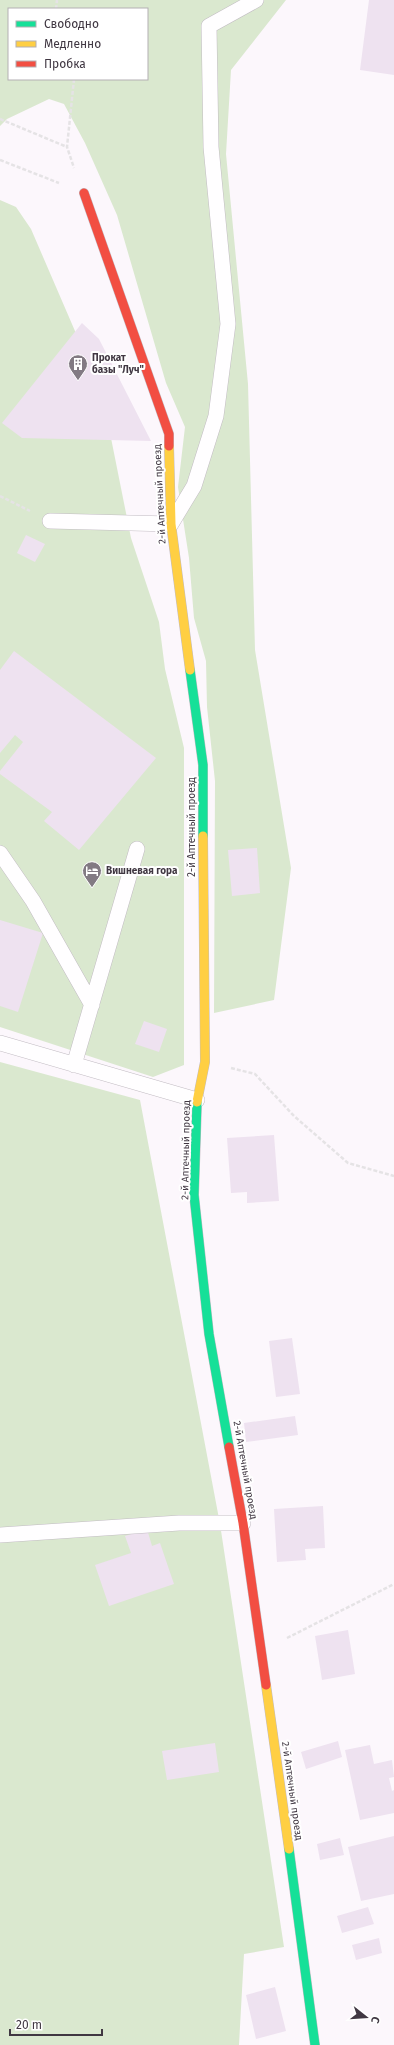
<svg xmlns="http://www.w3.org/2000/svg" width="394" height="2045" viewBox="0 0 394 2045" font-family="'Fira Sans',sans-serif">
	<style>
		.green { fill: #dae8cf; fill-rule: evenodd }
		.building { fill: #eee2f0 }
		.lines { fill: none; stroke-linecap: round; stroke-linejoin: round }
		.lane-casing { stroke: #c2bcc3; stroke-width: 16 }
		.fast-casing { stroke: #c2bcc3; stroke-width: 10 }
		.slow-casing { stroke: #c2bcc3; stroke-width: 10 }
		.jam-casing { stroke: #c2bcc3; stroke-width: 10 }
		.path { stroke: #e5e3e5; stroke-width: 2.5; stroke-dasharray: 4 2; stroke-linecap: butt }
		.lane { stroke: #fffeff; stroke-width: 15 }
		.fast { stroke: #16e098; stroke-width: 9 }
		.slow { stroke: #ffcf43; stroke-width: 9 }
		.jam { stroke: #f24e42; stroke-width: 9 }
		.labels { text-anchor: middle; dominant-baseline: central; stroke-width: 4; stroke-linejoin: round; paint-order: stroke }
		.poi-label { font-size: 10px; font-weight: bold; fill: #403742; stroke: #fff; text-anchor: start }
		.street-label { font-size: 10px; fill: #403742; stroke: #fff }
	</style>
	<rect width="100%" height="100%" fill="#fcf7fc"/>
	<!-- green -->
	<path class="green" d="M 0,0 L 286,0 L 231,70 L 226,154 L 248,384 L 255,650 L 291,868 L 274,1000 L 214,1013 L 215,781 L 207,707 L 206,661 L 194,618 L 189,558 L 178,487 L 185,427 L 166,383 L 117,215 L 85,143 L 64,104 L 49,99 L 7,119 L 0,126 ZM 9,9 L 147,9 L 147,79 L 9,79 Z
		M 0,200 L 16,207 L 31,229 L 78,338 L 105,408 L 131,538 L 159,622 L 165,669 L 184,748 L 184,1065 L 153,1077 L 0,1027 Z
		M 0,1062 L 140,1100 L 220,1524 L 284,1947 L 244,1954 L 239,2045 L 0,2045 Z"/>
	<!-- building -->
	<path class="building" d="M 369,0 L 394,0 L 394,75 L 360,70 Z
		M 82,323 L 99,339 L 151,441 L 22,438 L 2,423 Z
		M 26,535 L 45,544 L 35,562 L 17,553 Z
		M 14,651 L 156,758 L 79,850 L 44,821 L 52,812 L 0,774 L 0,771 L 23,742 L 15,735 L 0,753 L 0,670 Z
		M 257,848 L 260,893 L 232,896 L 228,850 Z
		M 0,920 L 43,933 L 18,1012 L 0,1006 Z
		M 144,1021 L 167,1029 L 159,1052 L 135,1044 Z
		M 274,1135 L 279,1201 L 247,1203 L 247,1192 L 231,1193 L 227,1138 Z
		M 292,1338 L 300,1394 L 276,1397 L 269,1341 Z
		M 295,1416 L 298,1435 L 246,1442 L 244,1423 Z
		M 323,1506 L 325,1548 L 305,1549 L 306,1560 L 277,1562 L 274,1509 Z
		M 147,1529 L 152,1546 L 160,1543 L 174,1584 L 109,1606 L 95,1565 L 131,1553 L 125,1536 Z
		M 348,1630 L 355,1674 L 322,1680 L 315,1636 Z
		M 338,1741 L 342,1757 L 306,1769 L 301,1752 Z
		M 215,1743 L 219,1772 L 167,1780 L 162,1751 Z
		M 370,1745 L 374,1764 L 392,1760 L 394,1777 L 389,1778 L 392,1791 L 394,1790 L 394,1813 L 360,1820 L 345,1750 Z
		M 394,1836 L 394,1894 L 361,1901 L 348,1847 Z
		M 340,1838 L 344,1855 L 320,1860 L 317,1844 Z
		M 368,1907 L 374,1924 L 342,1933 L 337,1916 Z
		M 379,1938 L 382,1953 L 356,1960 L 352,1945 Z
		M 275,1987 L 286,2031 L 256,2039 L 246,1995 Z"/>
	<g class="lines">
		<!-- lane casing -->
		<g class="lane-casing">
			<path id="lane" d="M 50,521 L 171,524 L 194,486 L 216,416 L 228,324 L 211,147 L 209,26 L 256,0
				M 0,853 L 33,901 L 92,1005
				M 0,1043 L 197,1100
				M 74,1065 L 137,849
				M 0,1535 L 179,1523 L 243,1523"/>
		</g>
		<!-- fast casing -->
		<g class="fast-casing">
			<path id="fast" d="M 190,670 L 203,765 L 203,836
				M 197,1102 L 194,1195 L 209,1334 L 229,1447
				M 289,1849 L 315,2045"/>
		</g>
		<!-- slow casing -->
		<g class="slow-casing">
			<path id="slow" d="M 169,446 L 171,524 L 190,670
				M 197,1102 L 205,1062 L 203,836
				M 266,1685 L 289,1849"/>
		</g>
		<!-- jam casing -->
		<g class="jam-casing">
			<path id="jam" d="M 84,193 L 169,434 L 169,446
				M 229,1447 L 243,1523 L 266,1685"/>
		</g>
		<!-- path -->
		<path class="path" d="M 56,9 L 57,0
			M 74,79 L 67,147 L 74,168
			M 0,119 L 67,147
			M 0,160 L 59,183
			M 0,496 L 30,511
			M 231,1068 L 255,1074 L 294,1116 L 348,1163 L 394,1176
			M 287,1638 L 394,1584"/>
		<!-- lane -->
		<use href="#lane" class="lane"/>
		<!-- fast -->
		<use href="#fast" class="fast"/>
		<!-- slow -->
		<use href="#slow" class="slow"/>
		<!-- jam -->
		<use href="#jam" class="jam"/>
	</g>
	<!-- icons -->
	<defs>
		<g id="building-pin" transform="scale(1)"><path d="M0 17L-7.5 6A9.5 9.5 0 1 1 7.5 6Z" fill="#827a83" stroke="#fff"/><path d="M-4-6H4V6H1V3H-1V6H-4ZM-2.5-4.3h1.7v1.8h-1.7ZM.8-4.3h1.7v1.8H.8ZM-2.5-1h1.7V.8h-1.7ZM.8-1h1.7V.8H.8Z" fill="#fff"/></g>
		<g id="hotel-pin" transform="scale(1)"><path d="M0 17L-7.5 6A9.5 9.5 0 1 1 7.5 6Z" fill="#827a83" stroke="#fff"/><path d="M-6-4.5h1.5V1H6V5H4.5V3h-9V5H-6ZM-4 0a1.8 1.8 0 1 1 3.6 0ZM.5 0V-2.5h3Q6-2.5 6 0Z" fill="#fff"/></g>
	</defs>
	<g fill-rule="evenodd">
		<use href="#building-pin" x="78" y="364"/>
		<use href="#hotel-pin" x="92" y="871"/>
	</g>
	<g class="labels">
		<!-- poi labels -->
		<g class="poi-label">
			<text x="92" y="358">Прокат<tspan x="92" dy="12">базы "Луч"</tspan></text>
			<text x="106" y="871">Вишневая гора</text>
		</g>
		<!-- street labels -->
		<g class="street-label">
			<text transform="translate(160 494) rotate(-93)">2-й Аптечный проезд</text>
			<text transform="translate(192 827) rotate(-90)">2-й Аптечный проезд</text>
			<text transform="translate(186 1150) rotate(-89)">2-й Аптечный проезд</text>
			<text transform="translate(245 1470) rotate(80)">2-й Аптечный проезд</text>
			<text transform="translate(292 1791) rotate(82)">2-й Аптечный проезд</text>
		</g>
	</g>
	<!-- legend -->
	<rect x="8" y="8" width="140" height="72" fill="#ffffff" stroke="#b3afb3"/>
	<rect x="16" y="21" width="20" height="6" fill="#16e098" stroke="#b3afb3"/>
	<text x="44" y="28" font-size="12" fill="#403742">Свободно</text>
	<rect x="16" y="41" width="20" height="6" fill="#ffcf43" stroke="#b3afb3"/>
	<text x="44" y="48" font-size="12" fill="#403742">Медленно</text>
	<rect x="16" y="61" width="20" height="6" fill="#f24e42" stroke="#b3afb3"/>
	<text x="44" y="68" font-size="12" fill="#403742">Пробка</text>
	<!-- north arrow -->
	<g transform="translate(366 2017) rotate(107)" stroke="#ffffff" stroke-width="3" paint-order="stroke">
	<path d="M0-3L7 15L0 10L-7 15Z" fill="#403742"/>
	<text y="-6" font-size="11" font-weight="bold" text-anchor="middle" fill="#403742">С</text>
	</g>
	<!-- scale -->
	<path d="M10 2029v6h92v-6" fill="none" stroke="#403742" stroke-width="2"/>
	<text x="16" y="2029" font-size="12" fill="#403742" stroke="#ffffff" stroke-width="3" paint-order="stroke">20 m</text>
</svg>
